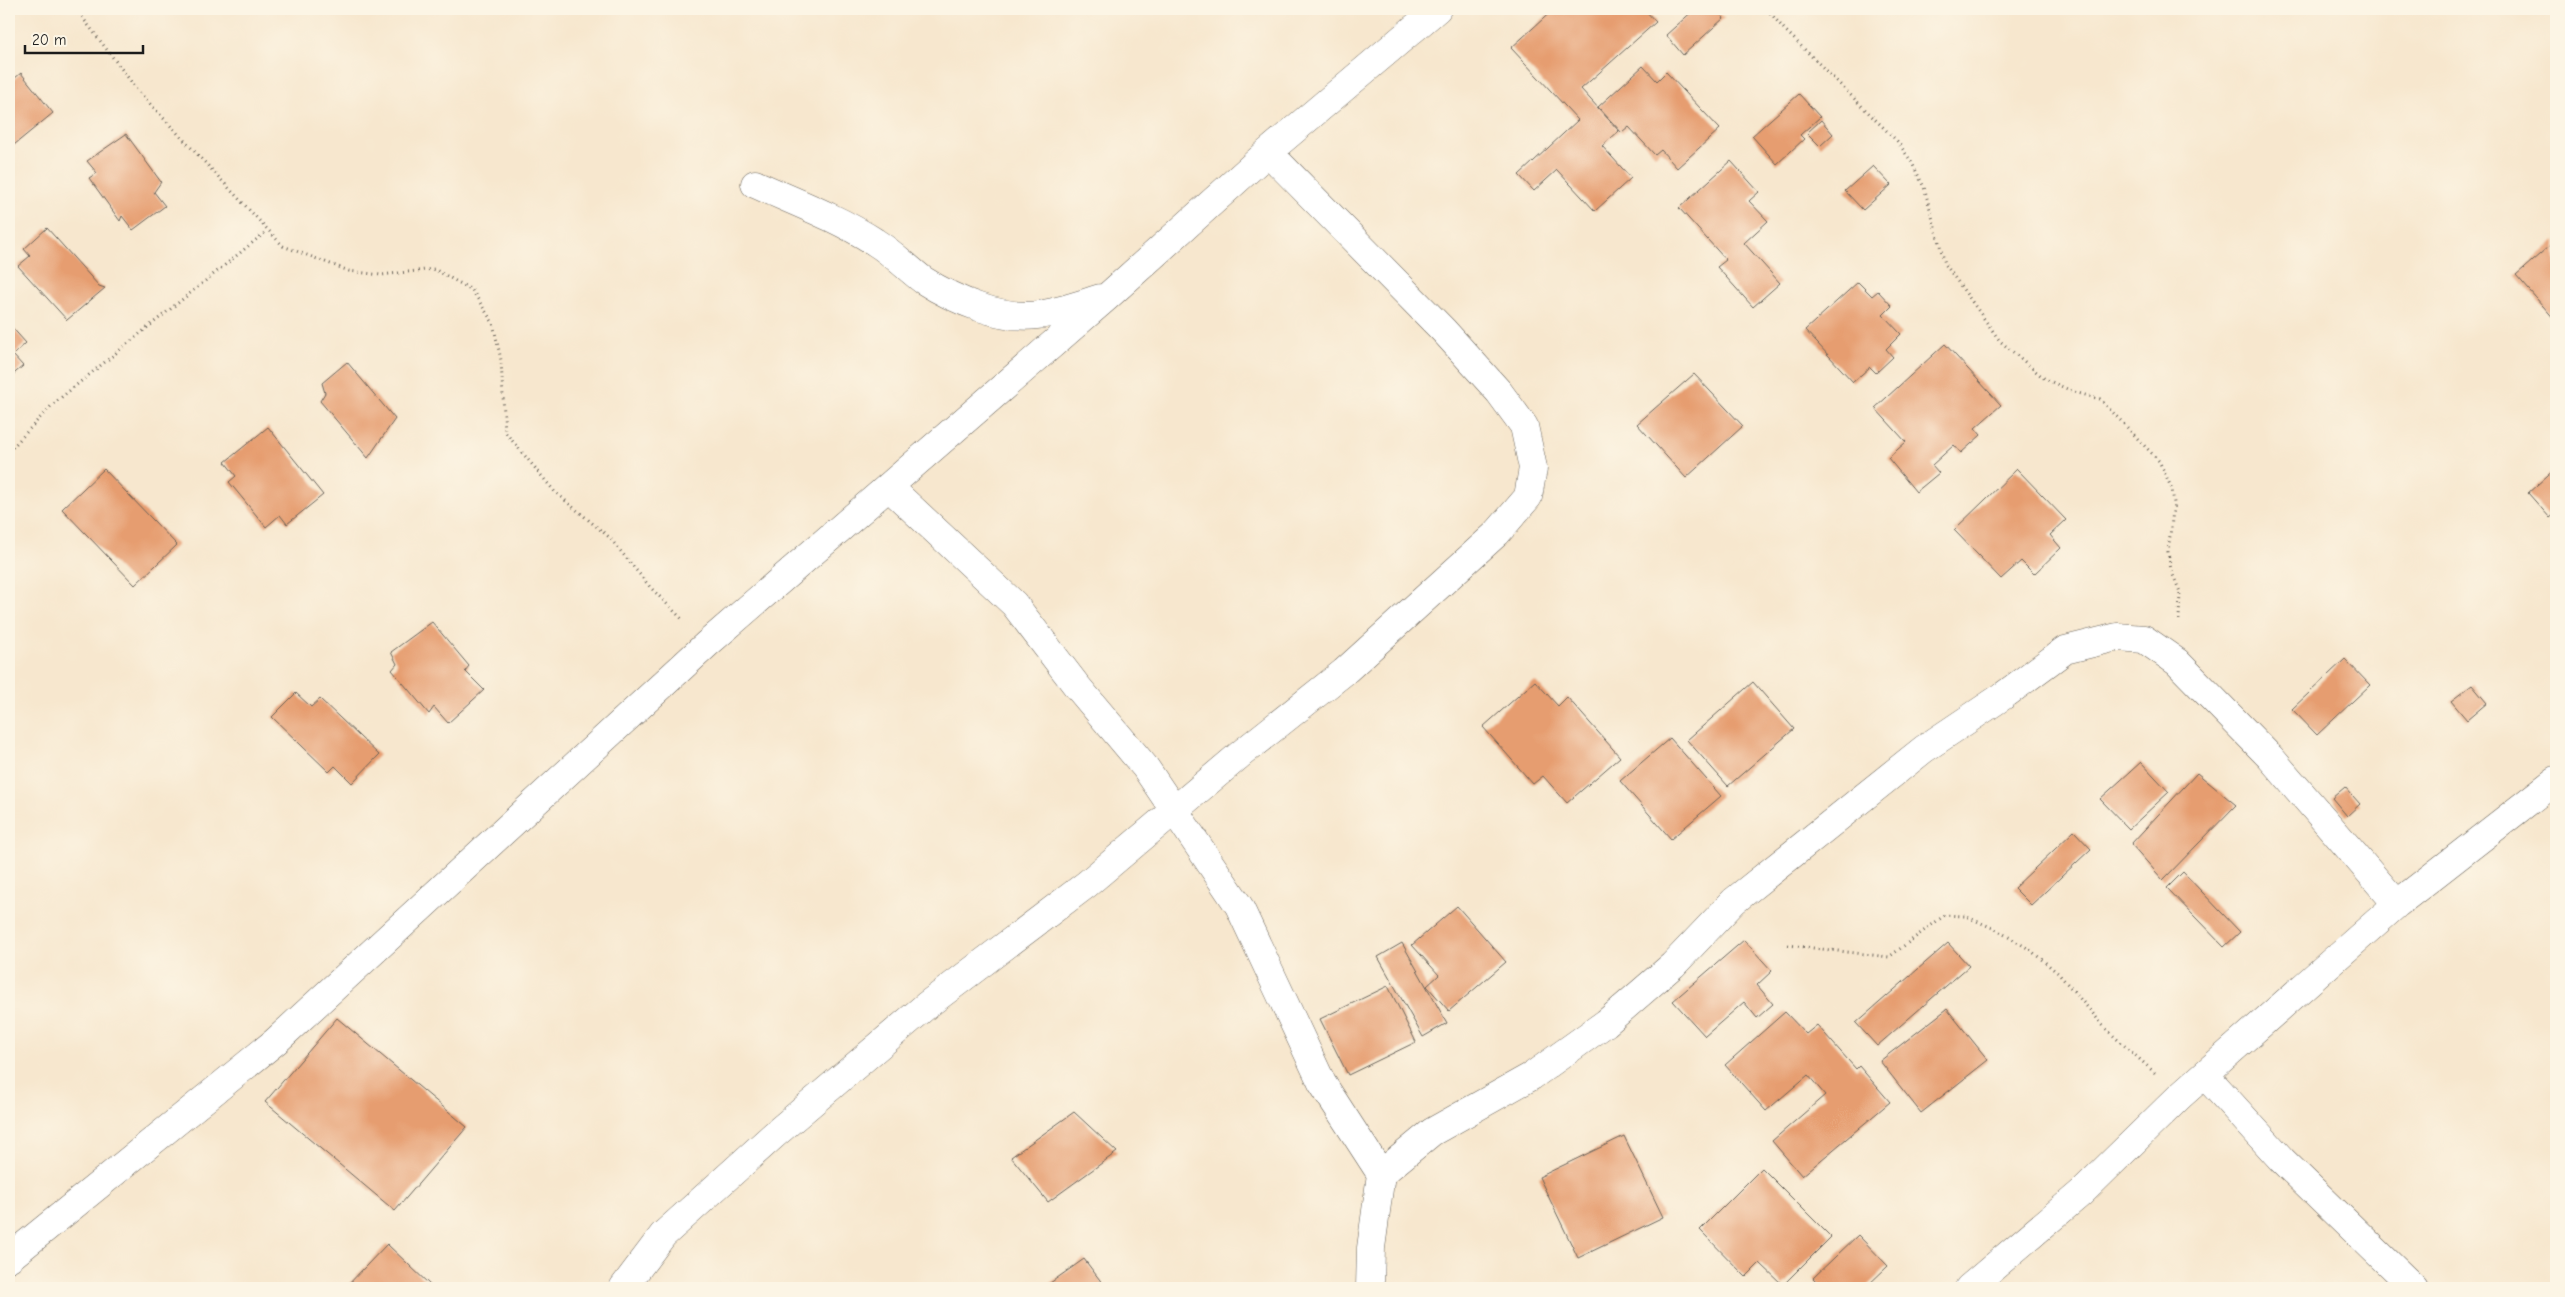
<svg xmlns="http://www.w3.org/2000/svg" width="2565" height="1297" viewBox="0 0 2565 1297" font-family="'Comic Neue',sans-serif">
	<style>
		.building { fill: #e69d6f }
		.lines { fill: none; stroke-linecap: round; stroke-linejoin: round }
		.street-casing { stroke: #69635a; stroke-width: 29 }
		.path { stroke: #69635a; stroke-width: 3; stroke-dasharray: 1 4; stroke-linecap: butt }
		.street { stroke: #fff; stroke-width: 28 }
	</style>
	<rect width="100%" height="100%" fill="#fcf5e5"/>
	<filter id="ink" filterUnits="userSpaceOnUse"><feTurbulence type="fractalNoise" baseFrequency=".02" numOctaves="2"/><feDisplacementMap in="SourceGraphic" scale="10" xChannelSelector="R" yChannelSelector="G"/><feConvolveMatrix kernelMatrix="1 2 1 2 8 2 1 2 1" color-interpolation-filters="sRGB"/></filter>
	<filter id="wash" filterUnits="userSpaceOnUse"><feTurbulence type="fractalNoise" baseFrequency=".0096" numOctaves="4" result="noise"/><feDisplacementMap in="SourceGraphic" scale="20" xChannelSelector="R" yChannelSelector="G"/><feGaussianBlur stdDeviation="1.12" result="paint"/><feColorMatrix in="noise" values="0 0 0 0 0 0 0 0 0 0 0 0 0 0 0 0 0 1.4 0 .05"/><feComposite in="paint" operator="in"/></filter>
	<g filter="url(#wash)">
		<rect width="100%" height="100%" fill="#f7e7ce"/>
		<g id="blocks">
			<!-- building -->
			<path class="building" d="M 1554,9 L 1644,9 L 1656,22 L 1581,89 L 1619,131 L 1602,146 L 1631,178 L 1595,211 L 1557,170 L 1534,191 L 1519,175 L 1578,120 L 1511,48 Z
				M 1695,9 L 1715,9 L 1724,18 L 1683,55 L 1666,35 Z
				M 1643,66 L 1657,81 L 1666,72 L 1720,129 L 1677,168 L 1661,150 L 1655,155 L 1629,127 L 1622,133 L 1598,107 Z
				M 21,73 L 53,113 L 9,149 L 9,83 Z
				M 1799,94 L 1820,117 L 1800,135 L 1804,139 L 1777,164 L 1752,136 Z
				M 1821,120 L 1833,134 L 1820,146 L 1807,133 Z
				M 126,134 L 161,182 L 154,192 L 165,206 L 133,230 L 122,216 L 120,221 L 89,178 L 97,173 L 87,161 Z
				M 1731,161 L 1759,192 L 1749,201 L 1768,221 L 1744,243 L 1780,283 L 1753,307 L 1717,267 L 1726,260 L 1679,208 Z
				M 1873,166 L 1891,185 L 1863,210 L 1845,191 Z
				M 47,228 L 99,286 L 105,288 L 67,320 L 18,266 L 30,256 L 24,249 Z
				M 2556,240 L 2556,321 L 2516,275 Z
				M 1858,282 L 1872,296 L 1878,291 L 1892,306 L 1883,315 L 1901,334 L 1886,349 L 1893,357 L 1876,373 L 1870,367 L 1853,382 L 1805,330 Z
				M 9,324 L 26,343 L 13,355 L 23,366 L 9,378 Z
				M 1945,344 L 2001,405 L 1975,428 L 1981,435 L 1961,453 L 1954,445 L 1932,465 L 1939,473 L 1916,492 L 1888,458 L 1906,442 L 1875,408 Z
				M 347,362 L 395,419 L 368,458 L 320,401 L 325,393 L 322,383 Z
				M 1694,374 L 1743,426 L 1686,478 L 1637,424 Z
				M 268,427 L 323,495 L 287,524 L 280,515 L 266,527 L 229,482 L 236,476 L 225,462 Z
				M 2556,468 L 2556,513 L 2550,518 L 2528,493 Z
				M 104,469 L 177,545 L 135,585 L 62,509 Z
				M 2017,469 L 2066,520 L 2050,535 L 2061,548 L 2034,574 L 2021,561 L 2001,579 L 1954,530 Z
				M 432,622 L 469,666 L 465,671 L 484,690 L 448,723 L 434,707 L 429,714 L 392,670 L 397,664 L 391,652 Z
				M 2345,659 L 2370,685 L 2317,735 L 2292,709 Z
				M 1535,681 L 1558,706 L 1567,697 L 1620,757 L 1567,803 L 1543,776 L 1533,784 L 1483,727 Z
				M 1753,682 L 1794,729 L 1728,786 L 1687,740 Z
				M 2472,685 L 2487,703 L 2467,720 L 2451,701 Z
				M 296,693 L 311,707 L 320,699 L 379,755 L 352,783 L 335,766 L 329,772 L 272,717 Z
				M 1670,738 L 1721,796 L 1671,839 L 1620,781 Z
				M 2141,762 L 2169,792 L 2129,829 L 2100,799 Z
				M 2197,773 L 2236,805 L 2163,880 L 2131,844 Z
				M 2345,787 L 2360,804 L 2347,816 L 2332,798 Z
				M 2074,831 L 2091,849 L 2031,905 L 2014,888 Z
				M 2183,872 L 2240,932 L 2224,947 L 2167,888 Z
				M 1457,906 L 1506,962 L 1449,1011 L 1427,986 L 1439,975 L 1412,945 Z
				M 1744,940 L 1772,971 L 1757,985 L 1773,1004 L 1757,1018 L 1744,1002 L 1705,1036 L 1673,1001 Z
				M 1402,943 L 1447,1023 L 1423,1037 L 1378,957 Z
				M 1948,943 L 1969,966 L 1877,1046 L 1856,1023 Z
				M 1388,986 L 1416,1042 L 1348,1075 L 1320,1019 Z
				M 1947,1009 L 1988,1060 L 1921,1113 L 1880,1061 Z
				M 1785,1012 L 1806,1034 L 1817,1025 L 1856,1069 L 1859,1066 L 1890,1102 L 1802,1176 L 1772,1141 L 1825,1095 L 1808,1075 L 1766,1111 L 1725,1065 Z
				M 337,1018 L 467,1127 L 395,1211 L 265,1102 Z
				M 1074,1112 L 1117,1152 L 1048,1202 L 1011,1157 Z
				M 1624,1136 L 1663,1217 L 1578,1258 L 1539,1177 Z
				M 1762,1168 L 1831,1237 L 1783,1285 L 1760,1263 L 1746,1277 L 1700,1230 Z
				M 1858,1235 L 1888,1266 L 1865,1288 L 1823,1288 L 1813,1278 Z
				M 387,1244 L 430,1285 L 428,1288 L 345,1288 Z
				M 1084,1259 L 1106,1288 L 1043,1288 Z"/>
		</g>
	</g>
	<g filter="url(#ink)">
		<use href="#blocks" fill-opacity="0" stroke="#69635a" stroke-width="1"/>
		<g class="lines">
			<!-- street casing -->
			<g class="street-casing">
				<path id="street" d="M 755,184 C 795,202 838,218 875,242 C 893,253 907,268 923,280 C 954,300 1001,320 1038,315 C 1059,312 1081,304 1101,298
					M 889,487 L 1014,604 L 1076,685 L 1145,767 L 1239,906 L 1322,1083 L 1381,1174 L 1371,1248 L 1370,1288
					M 2205,1075 L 2282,1160 L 2414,1288
					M 1381,1174 L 1432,1132 L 1532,1076 L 1606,1023 L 1673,965 L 1734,901 L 1924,749 L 2003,696 L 2065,650 L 2117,637 L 2144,639 L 2177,662 L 2270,757 L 2397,904
					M 9,1258 L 276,1041 L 707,644 L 1107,297 L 1268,152 L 1437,9
					M 623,1288 L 663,1235 L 774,1135 L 927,1005 L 1087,884 L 1242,753 L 1344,672 L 1497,533 L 1528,497 L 1533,468 L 1524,426 L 1499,392 L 1444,331 L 1268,152
					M 1969,1288 L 2081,1193 L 2180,1096 L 2397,904 L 2556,780"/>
			</g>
			<!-- path -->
			<path class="path" d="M 76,9 L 139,92 L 283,246 L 349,271 L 381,275 L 434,269 L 472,290 L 493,323 L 501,360 L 505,432 L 555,492 L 609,537 L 650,587 L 683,620
				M 1767,9 L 1784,29 L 1897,141 L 1911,161 L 1924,187 L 1945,264 L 2000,341 L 2045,379 L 2074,392 L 2100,399 L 2159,461 L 2172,489 L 2174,503 L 2168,552 L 2171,570 L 2180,592 L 2179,620
				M 9,451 L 53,404 L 267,231
				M 1788,945 L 1889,957 L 1945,915 L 1965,916 L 1995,929 L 2029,949 L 2058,973 L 2107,1030 L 2155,1073"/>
			<!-- street -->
			<use href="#street" class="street"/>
		</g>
	</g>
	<!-- margin -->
	<rect width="2565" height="1297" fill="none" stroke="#fcf5e5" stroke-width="30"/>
	<!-- scale -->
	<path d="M25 45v8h118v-8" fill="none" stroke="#1c1c1c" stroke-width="2.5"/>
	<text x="32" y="45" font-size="15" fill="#1c1c1c" stroke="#fcf5e5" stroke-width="4" paint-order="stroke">20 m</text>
</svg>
